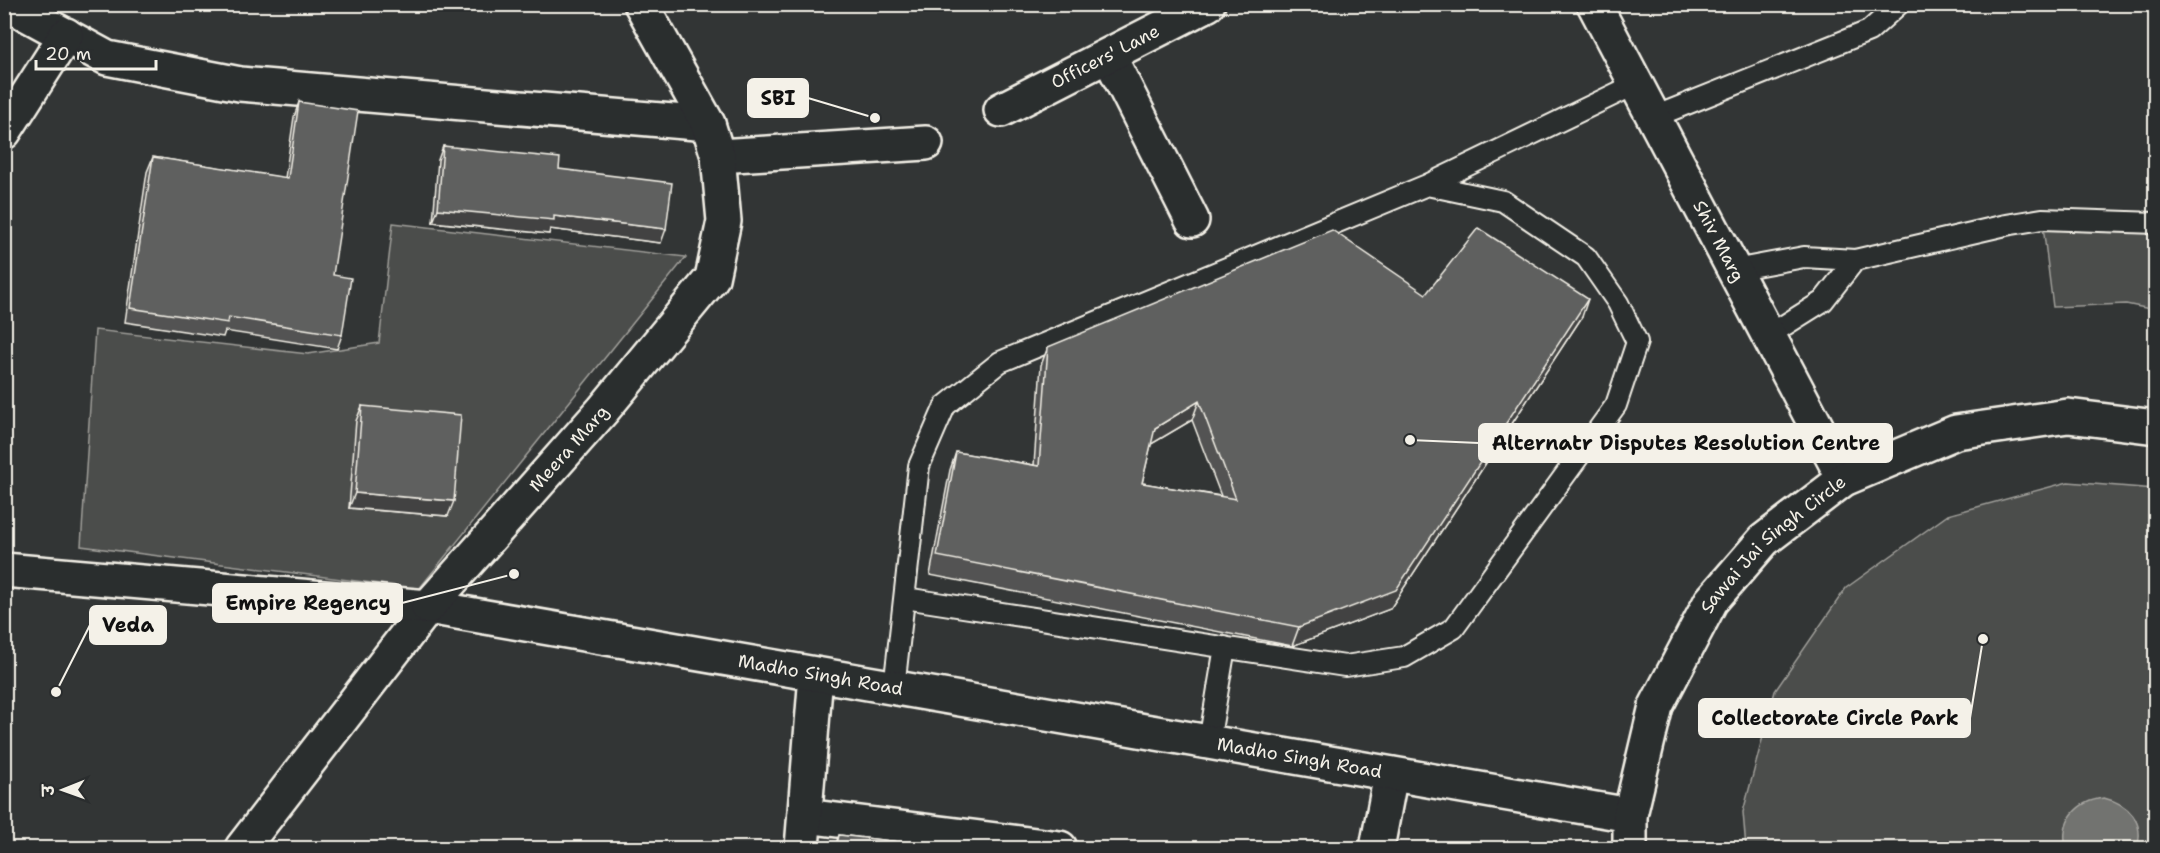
<svg xmlns="http://www.w3.org/2000/svg" width="2160" height="853" viewBox="0 0 2160 853" font-family="'Shantell Sans','Playpen Sans Deva',sans-serif">
	<style>
		.green { fill: #4b4d4c; stroke: #a09f9a; stroke-width: 1.5 }
		.water { fill: #727370; stroke: #a6a5a0; stroke-width: 1.5 }
		.lines { fill: none; stroke-linecap: round; stroke-linejoin: round }
		.lane-casing { stroke: #f4f1e8; stroke-width: 24 }
		.street-casing { stroke: #f4f1e8; stroke-width: 38 }
		.secondary-casing { stroke: #f4f1e8; stroke-width: 38 }
		.primary-casing { stroke: #f4f1e8; stroke-width: 38 }
		.lane { stroke: #2a2d2e; stroke-width: 20 }
		.street { stroke: #2a2d2e; stroke-width: 33 }
		.secondary { stroke: #2a2d2e; stroke-width: 33 }
		.primary { stroke: #2a2d2e; stroke-width: 33 }
		.wall { fill: #525352; stroke: #f4f1e8; stroke-width: 1.5; fill-rule: evenodd }
		.shaded-wall { fill: #424342; stroke: #f4f1e8; stroke-width: 1.5 }
		.building { fill: #5f605f; stroke: #f4f1e8; stroke-width: 1.5; fill-rule: evenodd }
		.labels { text-anchor: middle; dominant-baseline: central; stroke-width: 4.5; stroke-linejoin: round; paint-order: stroke }
		.street-label { font-size: 18px; fill: #f4f1e8; stroke: #2a2d2e }
		.leader { fill: none; stroke: #f4f1e8; stroke-width: 2 }
		.callout-dot { fill: #f4f1e8; stroke: #2a2d2e; stroke-width: 2 }
		.callout { fill: #f4f1e8; stroke: #f4f1e8; stroke-width: 2 }
		.callout-label { font-size: 20px; text-anchor: middle; font-weight: bold; fill: #111 }
	</style>
	<rect width="100%" height="100%" fill="#323535"/>
	<filter id="ink" filterUnits="userSpaceOnUse"><feTurbulence type="fractalNoise" baseFrequency=".0167" numOctaves="2"/><feDisplacementMap in="SourceGraphic" scale="12" xChannelSelector="R" yChannelSelector="G"/><feConvolveMatrix kernelMatrix="1 2 1 2 8 2 1 2 1" color-interpolation-filters="sRGB"/></filter>
	<g filter="url(#ink)">
		<!-- green -->
		<path class="green" d="M 2135,221 L 2155,239 L 2155,310 L 2126,304 L 2053,307 L 2043,226 Z
			M 393,223 L 686,257 L 419,589 L 81,546 L 95,330 L 308,354 L 379,343 Z
			M 2068,482 L 2155,489 L 2155,848 L 1746,848 L 1743,812 L 1775,691 L 1846,588 L 1948,515 Z"/>
		<!-- water -->
		<path class="water" d="M 2104,798 C 2129,804 2145,822 2137,848 L 2066,848 C 2060,821 2076,801 2104,798 Z"/>
		<g class="lines">
			<!-- lane casing -->
			<g class="lane-casing">
				<path id="lane" d="M 1654,117 L 1869,31 L 1899,4
					M 1427,185 L 1636,84
					M 1734,270 L 1804,257 L 1855,260 L 2006,225 L 2042,219 L 2156,223
					M 1769,335 L 1823,301 L 1855,260
					M 894,688 L 919,466 L 945,406 L 1000,362 L 1427,185 L 1503,201 L 1586,257 L 1618,303 L 1637,342 L 1616,405 L 1454,628 L 1404,657 L 1345,666 L 905,598
					M 1209,742 L 1225,647"/>
			</g>
			<!-- street casing -->
			<g class="street-casing">
				<g id="street">
					<path d="M 8,4 L 107,58 L 240,84 L 708,124"/>
					<path d="M 1109,56 L 1192,220"/>
					<path id="s1" d="M 1001,110 L 1208,4"/>
					<path d="M 4,132 L 66,35"/>
					<path d="M 718,156 L 926,143"/>
					<path d="M 805,816 L 1060,848"/>
					<path d="M 242,848 L 428,607"/>
					<path d="M 802,848 L 816,675"/>
					<path d="M 1377,848 L 1391,774"/>
				</g>
			</g>
			<!-- secondary casing -->
			<g class="secondary-casing">
				<g id="secondary">
					<path id="s2" d="M 1594,4 L 1844,479"/>
					<path id="s3" d="M 4,570 L 428,607 L 1630,815"/>
					<path id="s4" d="M 428,607 L 603,410 L 712,278 L 724,221 L 718,156 L 708,124 L 641,4"/>
				</g>
			</g>
			<!-- primary casing -->
			<g class="primary-casing">
				<g id="primary">
					<path id="s5" d="M 1630,848 L 1630,815 L 1656,706 L 1711,601 L 1764,540 L 1844,479 L 1956,432 L 2068,416 L 2156,427"/>
				</g>
			</g>
			<!-- lane -->
			<use href="#lane" class="lane"/>
			<!-- street -->
			<use href="#street" class="street"/>
			<!-- secondary -->
			<use href="#secondary" class="secondary"/>
			<!-- primary -->
			<use href="#primary" class="primary"/>
		</g>
		<!-- wall -->
		<path class="wall" d="M 299,102 L 333,275 L 342,335 L 337,349 L 225,331 L 223,337 L 125,322 L 147,172 L 153,157 L 285,178 L 294,117 Z
			M 443,146 L 559,169 L 661,243 L 550,229 L 549,234 L 433,222 L 438,160 Z
			M 1426,294 L 1582,317 L 1390,609 L 1292,646 L 930,575 L 950,470 L 956,452 L 1034,465 L 1041,365 L 1048,347 ZM 1192,420 L 1221,496 L 1142,483 L 1151,444 Z
			M 362,406 L 448,516 L 349,508 L 356,421 Z
			M 839,835 L 960,849 L 834,849 Z"/>
		<!-- shaded-wall -->
		<path class="shaded-wall" d="M 438,209 L 554,216 L 666,229 L 661,243 L 550,229 L 549,234 L 433,222 Z
			M 1588,299 L 1582,317 L 1390,609 L 1292,646 L 1299,627 Z
			M 1199,401 L 1192,420 L 1148,446 L 1155,428 Z
			M 355,493 L 454,501 L 448,516 L 349,508 Z"/>
		<!-- building -->
		<path class="building" d="M 299,102 L 358,111 L 333,275 L 351,278 L 342,335 L 229,317 L 228,323 L 130,308 L 153,157 L 288,178 Z
			M 443,146 L 560,158 L 559,169 L 672,183 L 666,229 L 554,216 L 554,220 L 438,209 Z
			M 1478,228 L 1588,299 L 1396,590 L 1299,627 L 937,556 L 956,452 L 1039,466 L 1048,347 L 1332,230 L 1426,294 ZM 1199,401 L 1236,499 L 1142,483 L 1155,428 Z
			M 362,406 L 461,415 L 454,501 L 355,493 Z
			M 839,835 L 960,849 L 836,849 Z"/>
	</g>
	<g class="labels">
		<!-- street labels -->
		<g class="street-label">
			<text stroke="none"><textPath href="#s1" startOffset="117">Officers' Lane</textPath></text>
			<text stroke="none"><textPath href="#s2" startOffset="268">Shiv Marg</textPath></text>
			<text stroke="none"><textPath href="#s4" startOffset="212">Meera Marg</textPath></text>
			<text stroke="none"><textPath href="#s5" startOffset="348">Sawai Jai Singh Circle</textPath></text>
			<text stroke="none"><textPath href="#s3" startOffset="824">Madho Singh Road</textPath></text>
			<text stroke="none"><textPath href="#s3" startOffset="1310">Madho Singh Road</textPath></text>
		</g>
	</g>
	<!-- callouts -->
	<path class="leader" d="M875 118L808 98M1410 440L1479 443M514 574L402 603M56 692L90 625M1983 639L1970 718"/>
	<g class="callout-dot">
		<circle cx="875" cy="118" r="6"/>
		<circle cx="1410" cy="440" r="6"/>
		<circle cx="514" cy="574" r="6"/>
		<circle cx="56" cy="692" r="6"/>
		<circle cx="1983" cy="639" r="6"/>
	</g>
	<g class="callout">
		<rect x="748" y="79" width="60" height="38" rx="6"/>
		<rect x="1479" y="424" width="413" height="38" rx="6"/>
		<rect x="213" y="584" width="189" height="38" rx="6"/>
		<rect x="90" y="606" width="76" height="38" rx="6"/>
		<rect x="1699" y="699" width="271" height="38" rx="6"/>
	</g>
	<g class="callout-label">
		<text x="778" y="105">SBI</text>
		<text x="1686" y="450">Alternatr Disputes Resolution Centre</text>
		<text x="308" y="610">Empire Regency</text>
		<text x="128" y="632">Veda</text>
		<text x="1835" y="725">Collectorate Circle Park</text>
	</g>
	<!-- margin -->
	<rect width="2160" height="853" fill="none" stroke="#2a2d2e" stroke-width="24"/>
	<rect x="12" y="12" width="2136" height="829" fill="none" stroke="#f4f1e8" stroke-width="2" filter="url(#ink)"/>
	<!-- north arrow -->
	<g transform="translate(63 790) rotate(269)" stroke="#2a2d2e" stroke-width="4.5" paint-order="stroke">
	<path d="M0-4.5L10 22L0 15L-10 22Z" fill="#f4f1e8"/>
	<text y="-9" font-size="16" font-weight="bold" text-anchor="middle" fill="#f4f1e8">उ</text>
	</g>
	<!-- scale -->
	<path d="M36 60v9h120v-9" fill="none" stroke="#f4f1e8" stroke-width="3"/>
	<text x="45" y="60" font-size="18" fill="#f4f1e8" stroke="#2a2d2e" stroke-width="4.5" paint-order="stroke">20 m</text>
</svg>
